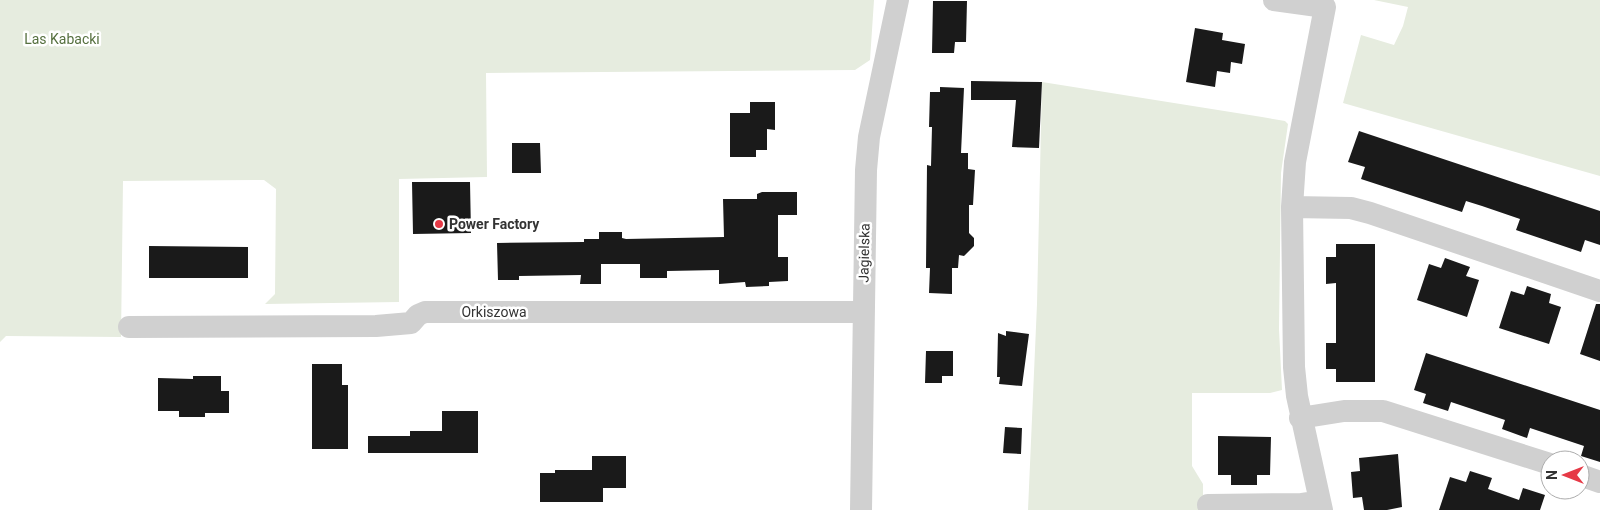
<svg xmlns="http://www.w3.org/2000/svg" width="1600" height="510" viewBox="0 0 1600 510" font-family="Roboto,sans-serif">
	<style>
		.green { fill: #e6ecdf }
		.building { fill: #1a1a1a }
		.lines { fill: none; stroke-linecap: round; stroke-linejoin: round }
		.minor { stroke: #d0d0d0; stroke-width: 22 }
		.poi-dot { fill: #e63946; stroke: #fff; stroke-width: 2 }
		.labels { text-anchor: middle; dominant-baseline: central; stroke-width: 5; stroke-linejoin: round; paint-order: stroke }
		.park-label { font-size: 14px; fill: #56703f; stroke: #fff }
		.poi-label { font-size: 14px; font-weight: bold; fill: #333; stroke: #fff; text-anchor: start }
		.street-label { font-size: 14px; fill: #333; stroke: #fff }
	</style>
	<rect width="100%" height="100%" fill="#fff"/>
	<!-- green -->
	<path class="green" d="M 0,0 L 874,0 L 870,60 L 855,70 L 486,73 L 487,177 L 399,179 L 399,302 L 265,304 L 275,294 L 276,189 L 264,180 L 123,181 L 121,337 L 6,336 L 0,342 Z
		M 1374,0 L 1600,0 L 1600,176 L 1343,103 L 1361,35 L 1394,45 L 1403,26 L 1408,7 Z
		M 1042,82 L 1262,117 L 1285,121 L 1288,124 L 1281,173 L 1279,329 L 1282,390 L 1270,393 L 1192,393 L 1192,466 L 1203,484 L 1203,510 L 1028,510 L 1037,304 Z"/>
	<!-- building -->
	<path class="building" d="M 933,1 L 967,1 L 966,42 L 955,42 L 954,53 L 932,53 Z
		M 1195,28 L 1223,33 L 1222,40 L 1245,44 L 1242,64 L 1231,62 L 1230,73 L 1217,71 L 1215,87 L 1186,82 Z
		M 971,81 L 1042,82 L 1039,148 L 1012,147 L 1016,100 L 971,100 Z
		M 940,87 L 964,88 L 961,153 L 968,153 L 968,169 L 975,170 L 973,205 L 969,205 L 969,233 L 974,238 L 974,246 L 964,256 L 959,255 L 958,268 L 952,268 L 952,294 L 929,293 L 930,268 L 926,268 L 927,165 L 931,166 L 932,127 L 929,127 L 930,92 L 940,92 Z
		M 750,102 L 775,102 L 775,130 L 767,129 L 767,150 L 756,150 L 756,157 L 730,157 L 730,113 L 750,113 Z
		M 1359,131 L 1600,211 L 1600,245 L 1585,240 L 1581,252 L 1516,230 L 1520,219 L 1482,206 L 1466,201 L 1462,212 L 1361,179 L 1365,167 L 1348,162 Z
		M 512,143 L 540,143 L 541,173 L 512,173 Z
		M 412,182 L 470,182 L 471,233 L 413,234 Z
		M 762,192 L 797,192 L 797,215 L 778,215 L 778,257 L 788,257 L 788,281 L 769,282 L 769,286 L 746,287 L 745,282 L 719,284 L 719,270 L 667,271 L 667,278 L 640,278 L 640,264 L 601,264 L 601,284 L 580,284 L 581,275 L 519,276 L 519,280 L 498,280 L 497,243 L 584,242 L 584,239 L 599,239 L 599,232 L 622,232 L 622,238 L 626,239 L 724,237 L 723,199 L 757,199 L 757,194 Z
		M 1336,244 L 1375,244 L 1375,382 L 1336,382 L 1336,369 L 1326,369 L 1326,343 L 1336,343 L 1336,283 L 1326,284 L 1326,257 L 1336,257 Z
		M 149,246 L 248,247 L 248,278 L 149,278 Z
		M 1445,258 L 1470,267 L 1466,276 L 1479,280 L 1467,317 L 1417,300 L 1429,264 L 1441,268 Z
		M 1527,286 L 1551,294 L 1549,303 L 1561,307 L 1549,344 L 1499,328 L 1511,291 L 1524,295 Z
		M 1596,304 L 1600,304 L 1600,361 L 1580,354 Z
		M 1006,331 L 1029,334 L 1022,386 L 999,384 L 1000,377 L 997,377 L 998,333 L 1006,336 Z
		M 926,351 L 953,351 L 953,376 L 942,376 L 942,383 L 925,383 Z
		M 1426,353 L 1600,410 L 1600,462 L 1581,456 L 1584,446 L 1530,428 L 1527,438 L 1502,429 L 1505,420 L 1451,402 L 1448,411 L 1423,403 L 1426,394 L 1414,390 Z
		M 312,364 L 342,364 L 342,385 L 348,385 L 348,449 L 312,449 Z
		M 193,376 L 221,376 L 221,391 L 229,391 L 229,413 L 205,413 L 205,417 L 179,417 L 179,411 L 158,411 L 158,378 L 193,379 Z
		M 442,411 L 478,411 L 478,453 L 368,453 L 368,436 L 410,436 L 410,431 L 442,431 Z
		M 1005,427 L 1022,428 L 1021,454 L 1003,453 Z
		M 1218,436 L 1271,437 L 1270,475 L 1257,475 L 1257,485 L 1231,485 L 1231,475 L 1218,475 Z
		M 1398,454 L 1402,507 L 1387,510 L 1364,510 L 1362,497 L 1353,498 L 1351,472 L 1360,471 L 1359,458 Z
		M 592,456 L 626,456 L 626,488 L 603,488 L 603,502 L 540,502 L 540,473 L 555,473 L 555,470 L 592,470 Z
		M 1470,471 L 1492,478 L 1488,489 L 1519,500 L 1523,488 L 1545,495 L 1540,510 L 1439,510 L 1450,477 L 1466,482 Z"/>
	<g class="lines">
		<!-- minor -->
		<path class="minor" d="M 1274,0 L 1325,7 L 1295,162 L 1292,207 L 1294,367 L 1297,396 L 1322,510
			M 1292,207 L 1351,208 L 1370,213 L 1600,291
			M 129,327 L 376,326 L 411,323 L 418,315 L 425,312 L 863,312
			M 1300,418 L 1344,411 L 1383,411 L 1550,464
			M 1580,475 L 1600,482
			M 1208,505 L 1301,504 L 1320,501
			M 861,510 L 866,170 L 869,137 L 898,0"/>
	</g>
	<!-- markers -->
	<circle class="poi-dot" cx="439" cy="224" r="5"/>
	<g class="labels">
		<!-- park labels -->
		<g class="park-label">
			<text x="62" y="39">Las Kabacki</text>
		</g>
		<!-- poi labels -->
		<g class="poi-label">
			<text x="449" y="224">Power Factory</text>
		</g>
		<!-- street labels -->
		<g class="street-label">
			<text transform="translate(864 253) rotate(-89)">Jagielska</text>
			<text x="494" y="312">Orkiszowa</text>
		</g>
	</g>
	<!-- north arrow -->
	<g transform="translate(1565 475) rotate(270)"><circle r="24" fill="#ffffff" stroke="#adadad"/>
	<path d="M0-4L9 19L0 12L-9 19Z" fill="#e63946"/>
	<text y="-8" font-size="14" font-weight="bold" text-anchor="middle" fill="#333333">N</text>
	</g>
</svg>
